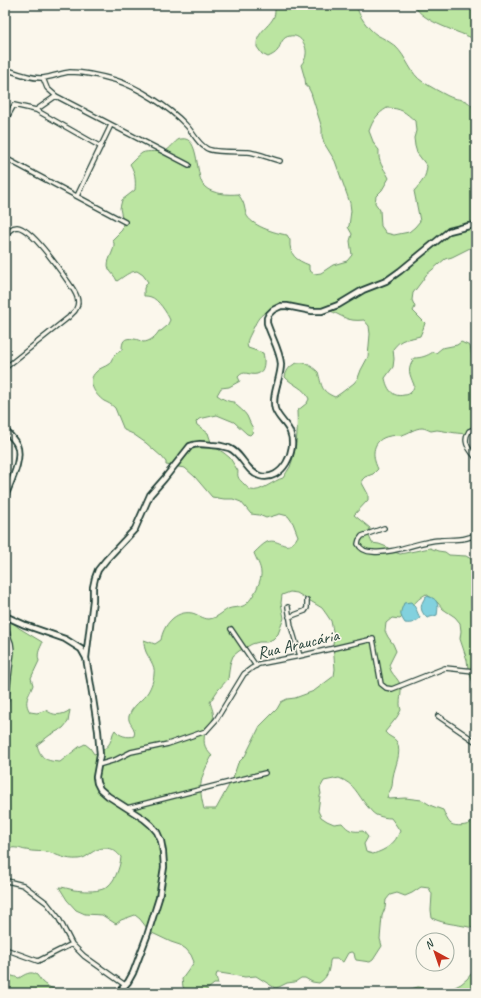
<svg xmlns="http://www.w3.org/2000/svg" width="481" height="998" viewBox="0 0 481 998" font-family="Caveat,sans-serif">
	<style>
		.green { fill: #bbe5a1; stroke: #6d916a; fill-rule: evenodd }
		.water { fill: #82d1de; stroke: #5a969a }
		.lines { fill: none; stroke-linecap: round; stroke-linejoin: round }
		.minor-casing { stroke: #1f3d34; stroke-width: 6 }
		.tertiary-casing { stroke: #1f3d34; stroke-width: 8 }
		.minor { stroke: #fbf7ec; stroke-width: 3.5 }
		.tertiary { stroke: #fbf7ec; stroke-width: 4.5 }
		.labels { text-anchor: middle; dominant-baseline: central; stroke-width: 3; stroke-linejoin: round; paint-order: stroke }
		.street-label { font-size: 17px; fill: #1f3d34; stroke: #fbf7ec }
	</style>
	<rect width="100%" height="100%" fill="#fbf7ec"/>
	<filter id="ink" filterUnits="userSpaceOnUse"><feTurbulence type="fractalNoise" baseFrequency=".025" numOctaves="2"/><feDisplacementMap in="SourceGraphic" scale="8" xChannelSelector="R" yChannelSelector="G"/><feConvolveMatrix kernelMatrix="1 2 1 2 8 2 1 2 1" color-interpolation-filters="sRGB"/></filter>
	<g filter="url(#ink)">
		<!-- green -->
		<path class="green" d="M 274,5 L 356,5 C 359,16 367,28 377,35 C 383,38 390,42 395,46 C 407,57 410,74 423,82 C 431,87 440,92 448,96 C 461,102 467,96 476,112 L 476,245 L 452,257 L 445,259 L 426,275 L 422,281 L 413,293 L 412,300 L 415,307 L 413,311 L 425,323 L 423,329 L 420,336 C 407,340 402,337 393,349 L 394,359 L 393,367 L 385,378 C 387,388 392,398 404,395 C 407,395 410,394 412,391 C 413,389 414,387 414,385 C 409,372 407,371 414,358 C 421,358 427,356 433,352 L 436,353 L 442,348 L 457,345 L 461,342 L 470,346 L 473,362 L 476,366 L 476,431 C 468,437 447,431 437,430 C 435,430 433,431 431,431 C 428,430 425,428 422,428 C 415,428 409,433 402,435 C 398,436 394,435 390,436 C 372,439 371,455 378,469 L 373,474 L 365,477 L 362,480 L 362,483 L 368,494 L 368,500 L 354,515 L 370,528 L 369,536 L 372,543 L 379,544 L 387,547 L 392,551 L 400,554 L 430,548 L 438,551 L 445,552 L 449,555 L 466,556 L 476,562 L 476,688 L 473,683 L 468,668 L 467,660 L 460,639 L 461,631 L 460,623 L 455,617 L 443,609 L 437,602 L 426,594 C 415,600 409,611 400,619 L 392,618 L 386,623 L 385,631 L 388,637 L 393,644 L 396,651 L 389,665 C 390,667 390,669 391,671 C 394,676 398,679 400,684 C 403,693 398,702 401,710 L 397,717 L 385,732 C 388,737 394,737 397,742 C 402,754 395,765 393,777 C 392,781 393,785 391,789 C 389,792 388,794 387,798 L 389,799 L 405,798 L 422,800 L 432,806 L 443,810 C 445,814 447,821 451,824 C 456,827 468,826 472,822 C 475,819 475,816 476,813 L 476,929 C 462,924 445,925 432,918 L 431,910 L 432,894 L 429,888 L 421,887 L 412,893 L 405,896 L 397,893 L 390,895 L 386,900 L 385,908 L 382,916 L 380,939 L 382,946 L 373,960 L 370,962 L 356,960 L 355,958 L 354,953 L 351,952 L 348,953 L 343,962 L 337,959 L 331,959 L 330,961 C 329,971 328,977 319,983 L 312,982 L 305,978 L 301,978 L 295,982 L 287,983 L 279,987 L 275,988 L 256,976 L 245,977 L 220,973 L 217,973 L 216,976 L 218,984 L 214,984 L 203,993 L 188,993 L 183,987 L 182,979 L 190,968 L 194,962 L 191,955 L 186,949 L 180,945 L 171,942 L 150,932 L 140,919 L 135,915 L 121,920 L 116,924 L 102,915 L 85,914 L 76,910 L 67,900 L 59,887 C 64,887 69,889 74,890 C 82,891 95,892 103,889 C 114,885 120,868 121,857 C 113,847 103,845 91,853 C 87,856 83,859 78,859 C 66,860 58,855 48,852 C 41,851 33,852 26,850 C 23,850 20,848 17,848 C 13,847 9,849 5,848 L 5,616 L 19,628 L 42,642 L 42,644 C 39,650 37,654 39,661 L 31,678 L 33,685 C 29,696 23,701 30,712 L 37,713 L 46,710 C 53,716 62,716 70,710 L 68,722 L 63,728 L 50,735 L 37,745 C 41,759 46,761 60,762 L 79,747 L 85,744 L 90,748 L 94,754 C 101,752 109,747 111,740 C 113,736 112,734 115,730 C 119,736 128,738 134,736 C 137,727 127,724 129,716 C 132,706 143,700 148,692 C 151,687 154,679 154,674 C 156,665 147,657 145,649 C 144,646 144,642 144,640 L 155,644 L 161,640 C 163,626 175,610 192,613 C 197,614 203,619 209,619 C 217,618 221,613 228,609 C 232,607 238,608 243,606 C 251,603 262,581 261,573 C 261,566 256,559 254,553 C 258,549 263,544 267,542 C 280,537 287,556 298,536 L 293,523 L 288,516 L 280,514 L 266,518 L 259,515 L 251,514 L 241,502 L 233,499 L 224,499 L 212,497 L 195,477 L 185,468 L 166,465 L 166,462 L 162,457 L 146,443 L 133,434 L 124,430 L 115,408 C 111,404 108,403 104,401 C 95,395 86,381 96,372 C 99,368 105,367 109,364 C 111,362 112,358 114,356 C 116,353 119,352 122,350 C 122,341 124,337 134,339 C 137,339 140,341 143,342 C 150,342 156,336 159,331 L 161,331 L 167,326 L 170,320 C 167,313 158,299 151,297 C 148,296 146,296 144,296 L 144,288 L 148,282 L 143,275 L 137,271 C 128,272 125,276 117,281 C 115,276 111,273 109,269 C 105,261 115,252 114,243 L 112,240 L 122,230 L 123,223 L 120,208 L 122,200 L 135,190 C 136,181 135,172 130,164 C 134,160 138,156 142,153 C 148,150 159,153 167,150 C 172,147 176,139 181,139 C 201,135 194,178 205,187 C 212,194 229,195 238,194 C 240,197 243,201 244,205 C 245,208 245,211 246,214 C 251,226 275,233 287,235 L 290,240 C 289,255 296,260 309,265 L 309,270 L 314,274 L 321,273 L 333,265 L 347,261 L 352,255 L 350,241 L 352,234 L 348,227 L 349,226 L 351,211 L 350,203 L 335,161 L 324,143 L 322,136 L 322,128 L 311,93 L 308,87 L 306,87 L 305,79 L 301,65 C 303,62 306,59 306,54 C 307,45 300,34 290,36 C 282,37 281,44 278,50 C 275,54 272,55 268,57 L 262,54 L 257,47 C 257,44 257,41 258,38 C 264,25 279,21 274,5 ZM 387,108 C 401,108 405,112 415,121 L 416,131 L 414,138 L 415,146 L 417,153 L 427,166 C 426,178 422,182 414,191 L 420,221 L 415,227 L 409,232 L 394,235 L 386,233 L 381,226 L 380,210 L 375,203 L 376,196 L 382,190 L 389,178 C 383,166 378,164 379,150 L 374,144 L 369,131 C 373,120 377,114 387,108 ZM 298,309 L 314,312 L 319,314 L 328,310 C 344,316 346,322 364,320 L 369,326 L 370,334 L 368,357 L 361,370 L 358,378 L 354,383 L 341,393 L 335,397 C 320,391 322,385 318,372 C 315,369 311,366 307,364 C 297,360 287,366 285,377 C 292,385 305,388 309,399 L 307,403 L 297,411 C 298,429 297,449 290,467 C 288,471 285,474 283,478 C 274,480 260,493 251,490 C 248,489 246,486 244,484 C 239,479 237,478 238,471 L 230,458 L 224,453 L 213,446 L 211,442 L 208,433 L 197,425 L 196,422 L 199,419 L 217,415 L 234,422 L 247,434 L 250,435 L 252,433 L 253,428 C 250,424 249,420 247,416 C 244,411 239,408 235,404 L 235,402 C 228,402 223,399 217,395 L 221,388 L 229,387 L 240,381 L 238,377 C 244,369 249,376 257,374 C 265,372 265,360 263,353 L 248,348 C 246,342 248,339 251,333 C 254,327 257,318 263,314 C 270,309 289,310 298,309 ZM 290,592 L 297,593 L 322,608 L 327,615 L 331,621 L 334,636 L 333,645 L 335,669 L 334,676 L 314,691 L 295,698 L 287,699 L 281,702 L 277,709 L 260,726 L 245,756 L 238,763 L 233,778 L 216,809 L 204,809 C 198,785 200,778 212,756 C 202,745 204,743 205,728 C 217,719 214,715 210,702 L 218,690 L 228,679 L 230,664 L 233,656 L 239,651 L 252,644 L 259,642 L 267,642 L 273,639 L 278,634 L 284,618 L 281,603 L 282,595 ZM 339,778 C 355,784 357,794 367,806 C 370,809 372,813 376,815 C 381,817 386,818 391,818 L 396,825 L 400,831 C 395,844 386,850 373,854 L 366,852 L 364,844 L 368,837 L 363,831 C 352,832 349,831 342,823 L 334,824 L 327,821 L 321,817 L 318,811 L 320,796 L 321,794 L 320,788 L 324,781 Z
			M 414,5 L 476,5 L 476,40 C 459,31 423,23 414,5 Z
			M 476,965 L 476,993 L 391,993 L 391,990 L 403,991 L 418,987 L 433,989 L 441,992 L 449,990 L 461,984 L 467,979 L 472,973 Z
			M 5,972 L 9,975 L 19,978 C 24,975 31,970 37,975 C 39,977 40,980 42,982 C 48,988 58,990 65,993 L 5,993 Z"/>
		<!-- water -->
		<path class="water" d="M 426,596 C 438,598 439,604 437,615 L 427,618 C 419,610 420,605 426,596 Z
			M 411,602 C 416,607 417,612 420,618 C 415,622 412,624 405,623 C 399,614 400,613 404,603 Z"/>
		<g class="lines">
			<!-- minor casing -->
			<g class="minor-casing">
				<path id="minor" d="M 5,69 C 17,73 31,79 43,78 C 52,77 61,73 70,72 C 85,72 101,76 115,80 C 138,87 169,107 186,125 C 193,132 197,143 206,148 C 212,153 238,151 248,152 C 258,153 269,158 280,161
					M 43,78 L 47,88 L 56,96 L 189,165
					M 36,110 L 101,147
					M 5,121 L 14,105 L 36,110 L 56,96
					M 5,158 L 125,222
					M 77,196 L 111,125
					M 5,236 C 8,232 11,227 17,227 C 32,228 62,273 71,286 C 75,292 81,301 76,309 C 75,312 71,314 69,317 L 5,368
					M 476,428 L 469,431 C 462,442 469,449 476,458
					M 384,528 L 362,536 L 359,540 L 358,544 C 361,550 366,552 373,552 C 395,554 418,541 440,540 C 452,539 466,541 476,534
					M 288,607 L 291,626 L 300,656
					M 289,617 L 305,611 L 307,608 L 307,600
					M 5,620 L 8,635 L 11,643 L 12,651 L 5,711
					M 231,629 L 256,666
					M 438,716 L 476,742
					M 98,765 L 115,760 L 131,752 L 168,744 L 206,731 L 216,720 L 244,674 L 252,668 L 259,664 L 300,656 L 373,639 L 381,684 L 386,688 L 392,689 L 445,668 L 474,671 L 476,669
					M 127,808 L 265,773
					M 5,883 L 7,881 L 23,885 L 47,903 L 58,917 L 72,944 L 84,956 L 125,985
					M 5,949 L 38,961 L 72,944"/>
			</g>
			<!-- tertiary casing -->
			<g class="tertiary-casing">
				<path id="tertiary" d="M 5,430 C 9,434 14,439 17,445 C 23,459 10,483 5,497
					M 5,616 L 25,625 L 65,639 L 81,649 L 86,658 L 91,686 L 98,731 L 100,755 L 96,777 L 97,783 L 100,789 L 108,796 L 144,819 L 151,825 L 157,832 L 161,841 L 163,852 L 164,867 L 159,898 L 147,936 L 133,973 L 128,982 L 118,993
					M 86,658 L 93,600 L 93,587 L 95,578 L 98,570 L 106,560 L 135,529 L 150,495 L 164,479 L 190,446 C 197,443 203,444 211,445 C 216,445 223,446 229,448 C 242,453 246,472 260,476 C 282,482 298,450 290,432 C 287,424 278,418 275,409 C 271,395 281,378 281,364 C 280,351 271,336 267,323 L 267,318 L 269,314 L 273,310 L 281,306 L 287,306 L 312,311 L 322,311 L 338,305 L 363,290 L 386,281 L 400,271 L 449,231 L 469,226 L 476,225"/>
			</g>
			<!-- minor -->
			<use href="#minor" class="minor"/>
			<!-- tertiary -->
			<use href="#tertiary" class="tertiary"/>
		</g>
	</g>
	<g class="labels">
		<!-- street labels -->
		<g class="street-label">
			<text transform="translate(298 644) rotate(-13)">Rua Araucária</text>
		</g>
	</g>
	<!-- margin -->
	<rect width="481" height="998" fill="none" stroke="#fbf7ec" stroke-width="20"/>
	<rect x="10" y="10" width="461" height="978" fill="none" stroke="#1f3d34" stroke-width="1.5" filter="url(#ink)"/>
	<!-- north arrow -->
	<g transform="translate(435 952) rotate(320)"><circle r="19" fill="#fbf7ec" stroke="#a3ada2"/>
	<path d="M0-3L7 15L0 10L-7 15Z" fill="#c8321e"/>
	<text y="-6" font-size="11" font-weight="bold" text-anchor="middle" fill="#1f3d34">N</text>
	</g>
</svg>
